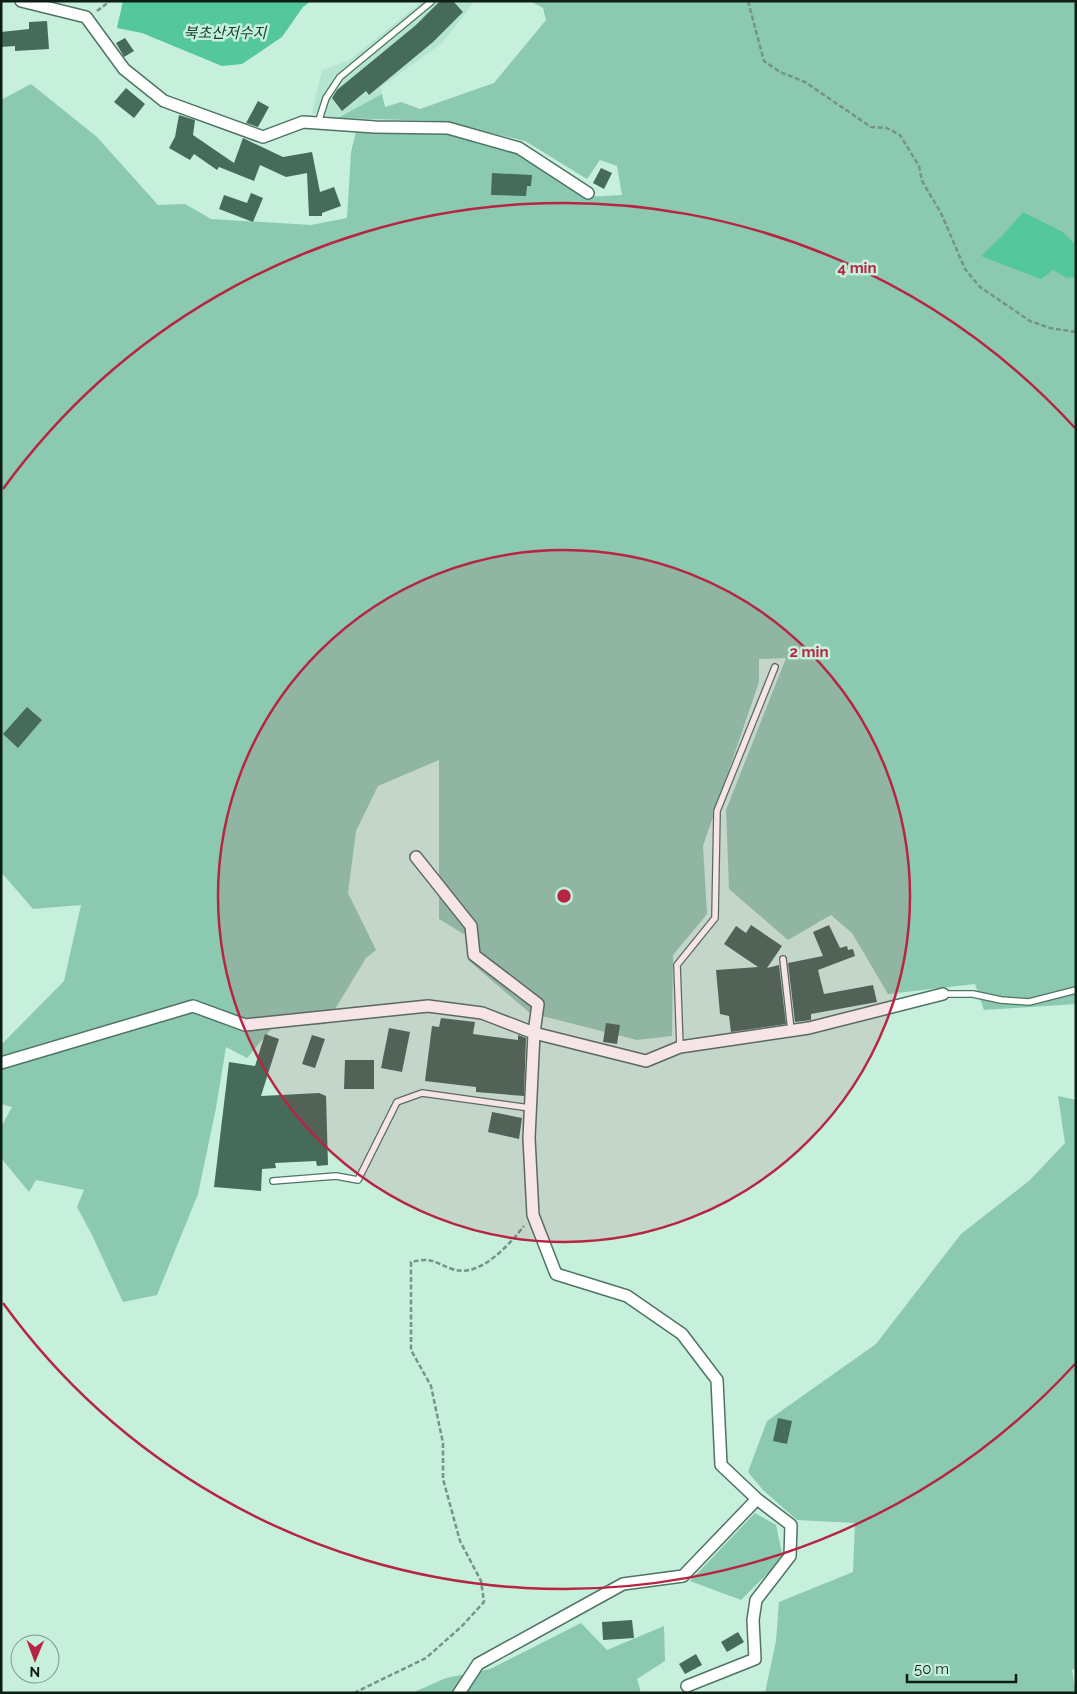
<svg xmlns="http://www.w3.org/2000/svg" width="1077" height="1694" viewBox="0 0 1077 1694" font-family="Raleway,'Noto Sans KR',sans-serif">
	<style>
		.built { fill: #b4e5cf }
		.green { fill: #8bcab0 }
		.water { fill: #54c79d }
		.building { fill: #466b5b }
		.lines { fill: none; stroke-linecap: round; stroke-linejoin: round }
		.lane-casing { stroke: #4f7464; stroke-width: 8 }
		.street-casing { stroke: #4f7464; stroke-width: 14 }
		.path { stroke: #769486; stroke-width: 2.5; stroke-dasharray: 5 2.5; stroke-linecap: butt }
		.lane { stroke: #fff; stroke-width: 5.5 }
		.street { stroke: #fff; stroke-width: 11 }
		.ring { fill: none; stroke: #b72542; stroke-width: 2.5 }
		.labels { text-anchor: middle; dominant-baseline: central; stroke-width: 5; stroke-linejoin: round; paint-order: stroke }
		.water-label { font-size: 15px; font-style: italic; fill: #0d3f2e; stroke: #c6efdc }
		.centre { fill: #b72542; stroke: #c6efdc; stroke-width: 2.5 }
		.ring-label { font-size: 15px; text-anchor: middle; font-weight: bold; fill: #b72542; stroke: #c6efdc; stroke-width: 5; stroke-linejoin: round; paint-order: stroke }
	</style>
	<rect width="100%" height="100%" fill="#c6efdc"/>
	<!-- built -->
	<path class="built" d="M 423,1 L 475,1 L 442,43 L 381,87 L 382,94 L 338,118 L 312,113 L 322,70 L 348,61 Z"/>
	<!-- green -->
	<path class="green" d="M 530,1 L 1076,1 L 1076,1004 L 984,1010 L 975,984 L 888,994 L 852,933 L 831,915 L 788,940 L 729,889 L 726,810 L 786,658 L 759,659 L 759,682 L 703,846 L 707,914 L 673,955 L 672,1036 L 637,1040 L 530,1013 L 468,960 L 467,936 L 439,919 L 439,760 L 378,786 L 356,831 L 348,893 L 376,950 L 366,958 L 326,1024 L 272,1028 L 247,1058 L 226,1047 L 216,1108 L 198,1194 L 157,1295 L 123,1302 L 92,1235 L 77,1207 L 84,1190 L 36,1180 L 29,1192 L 1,1158 L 1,1127 L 12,1107 L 1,1104 L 1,1045 L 64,981 L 81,905 L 33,909 L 1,872 L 1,100 L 31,84 L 97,137 L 158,205 L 185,204 L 211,219 L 311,225 L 347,218 L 351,152 L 356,132 L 448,134 L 516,152 L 585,197 L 622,195 L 617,166 L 600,160 L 587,179 L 525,141 L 440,121 L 338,118 L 382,94 L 385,107 L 401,102 L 420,109 L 494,83 L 546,20 L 543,8 Z
		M 1058,1096 L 1076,1100 L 1076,1668 L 1072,1670 L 1076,1693 L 765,1693 L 776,1641 L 779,1602 L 853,1572 L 855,1523 L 797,1520 L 763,1490 L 748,1472 L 767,1421 L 876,1344 L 961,1234 L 1030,1180 L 1065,1143 Z
		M 755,1513 L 776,1525 L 783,1558 L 741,1600 L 690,1581 Z
		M 581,1623 L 607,1650 L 664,1626 L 665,1661 L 637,1679 L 641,1693 L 412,1693 L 446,1678 L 490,1669 Z"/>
	<!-- water -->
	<path class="water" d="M 123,1 L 311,1 L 303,7 L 282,37 L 242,64 L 222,66 L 142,33 L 117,28 Z
		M 1023,212 L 1063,232 L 1075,244 L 1076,277 L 1067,278 L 1053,270 L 1041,279 L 981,256 L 1003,235 Z"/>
	<!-- building -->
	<path class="building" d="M 440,1 L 453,1 L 463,12 L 433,42 L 369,95 L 366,91 L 342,111 L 332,98 L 337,90 L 416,25 Z
		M 47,21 L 49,49 L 15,51 L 15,46 L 1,47 L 1,32 L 29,29 L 29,22 Z
		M 125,38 L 134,51 L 124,57 L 116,43 Z
		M 126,88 L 145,104 L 134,118 L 114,102 Z
		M 258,101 L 269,107 L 258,127 L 246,123 Z
		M 179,115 L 195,120 L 193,135 L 234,163 L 243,138 L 283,157 L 312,152 L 320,192 L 334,187 L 341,206 L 322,213 L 322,216 L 309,216 L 307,173 L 286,177 L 260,165 L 254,181 L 219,167 L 217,170 L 194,154 L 190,160 L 169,148 L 175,137 Z
		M 601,168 L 612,173 L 604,189 L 593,183 Z
		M 492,173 L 532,175 L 531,186 L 527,186 L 526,196 L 491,195 Z
		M 251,193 L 263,198 L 253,222 L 219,209 L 224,195 L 247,203 Z
		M 27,707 L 42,720 L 18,748 L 3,734 Z
		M 751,925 L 782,946 L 767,968 L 779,965 L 786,1024 L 731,1032 L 729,1016 L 720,1014 L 716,970 L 758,967 L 724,944 L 736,926 L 746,933 Z
		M 829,925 L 840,948 L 847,946 L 848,950 L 853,949 L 855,956 L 818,970 L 824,994 L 873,985 L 877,1002 L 811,1014 L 811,1020 L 795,1022 L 788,963 L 823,956 L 813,932 Z
		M 441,1018 L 475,1022 L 473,1034 L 518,1040 L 518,1035 L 526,1038 L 524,1096 L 476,1092 L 476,1087 L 425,1081 L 432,1026 L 439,1027 Z
		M 606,1023 L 620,1025 L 617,1044 L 603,1042 Z
		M 389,1028 L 410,1032 L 402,1072 L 381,1068 Z
		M 265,1034 L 279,1039 L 261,1096 L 319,1093 L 326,1096 L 328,1165 L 317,1166 L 316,1161 L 275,1163 L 276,1168 L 262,1169 L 261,1191 L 214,1187 L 229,1062 L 255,1066 Z
		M 312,1035 L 325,1039 L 315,1068 L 302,1064 Z
		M 345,1060 L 374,1060 L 374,1089 L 344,1089 Z
		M 492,1112 L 522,1118 L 519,1139 L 488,1132 Z
		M 778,1418 L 792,1421 L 787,1444 L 773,1441 Z
		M 632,1620 L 634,1638 L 603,1640 L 602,1622 Z
		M 738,1632 L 744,1642 L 727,1652 L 721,1642 Z
		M 696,1654 L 702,1665 L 685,1674 L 679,1664 Z"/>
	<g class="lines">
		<!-- lane casing -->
		<g class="lane-casing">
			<path id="lane" d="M 318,123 L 326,98 L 340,77 L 431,2
				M 783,959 L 791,1030
				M 943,994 L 973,994 L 1001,1000 L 1029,1002 L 1076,990
				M 680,1047 L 677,965 L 715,918 L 717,811 L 775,667
				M 273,1181 L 336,1176 L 358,1180 L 397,1102 L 422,1093 L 530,1108"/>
		</g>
		<!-- street casing -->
		<g class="street-casing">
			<path id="street" d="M 21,1 L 86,17 L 124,69 L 164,101 L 263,137 L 303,122 L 375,127 L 448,128 L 519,148 L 588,193
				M 416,857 L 471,926 L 474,955 L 538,1004 L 534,1033 L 529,1138 L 533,1215 L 556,1274 L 627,1296 L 682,1334 L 717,1380 L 721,1465 L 757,1499 L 683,1576 L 623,1584 L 478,1664 L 459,1693
				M 1,1063 L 193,1006 L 245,1025 L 428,1006 L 482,1013 L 534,1033 L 646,1061 L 680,1047 L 809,1028 L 943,994
				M 687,1686 L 755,1659 L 753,1620 L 756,1600 L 790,1556 L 791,1525 L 757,1499"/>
		</g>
		<!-- path -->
		<path class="path" d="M 748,1 L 764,61 L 780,72 L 805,82 L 871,127 L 887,128 L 900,135 L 919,166 L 922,181 L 941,213 L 965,269 L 980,287 L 1030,321 L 1050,328 L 1076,332
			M 97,11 L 110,1
			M 354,1693 L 426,1658 L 462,1626 L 484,1602 L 481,1581 L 460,1541 L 443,1479 L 443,1443 L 431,1386 L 411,1350 L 411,1262 C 432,1257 433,1262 452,1269 C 479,1279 509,1245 524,1226"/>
		<!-- lane -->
		<use href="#lane" class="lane"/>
		<!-- street -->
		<use href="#street" class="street"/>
	</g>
	<!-- distance rings -->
	<circle cx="564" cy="896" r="346" fill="#b72542" fill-opacity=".12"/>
	<g class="ring">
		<circle cx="564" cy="896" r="346"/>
		<path d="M1075 1364A693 693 0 0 1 3 1303M3 489A693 693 0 0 1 1075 428"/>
	</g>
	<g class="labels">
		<!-- water labels -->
		<g class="water-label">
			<text x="225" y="33">북초산저수지</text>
		</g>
	</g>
	<circle cx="564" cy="896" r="8" class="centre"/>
	<g class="ring-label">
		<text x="857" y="273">4 min</text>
		<text x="809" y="657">2 min</text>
	</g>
	<!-- border -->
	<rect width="1077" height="1694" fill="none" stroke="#0e1e17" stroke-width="5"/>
	<!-- north arrow -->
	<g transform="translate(35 1659) rotate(181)"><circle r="24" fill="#c6efdc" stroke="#7c9b8d"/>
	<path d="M0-4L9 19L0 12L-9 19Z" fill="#b72542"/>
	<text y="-8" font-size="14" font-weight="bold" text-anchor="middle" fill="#0e1e17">N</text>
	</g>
	<!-- scale -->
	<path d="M907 1674v8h109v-8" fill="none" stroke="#0e1e17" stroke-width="2.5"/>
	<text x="914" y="1674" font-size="15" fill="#0e1e17" stroke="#c6efdc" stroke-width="4" paint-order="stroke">50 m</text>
</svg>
